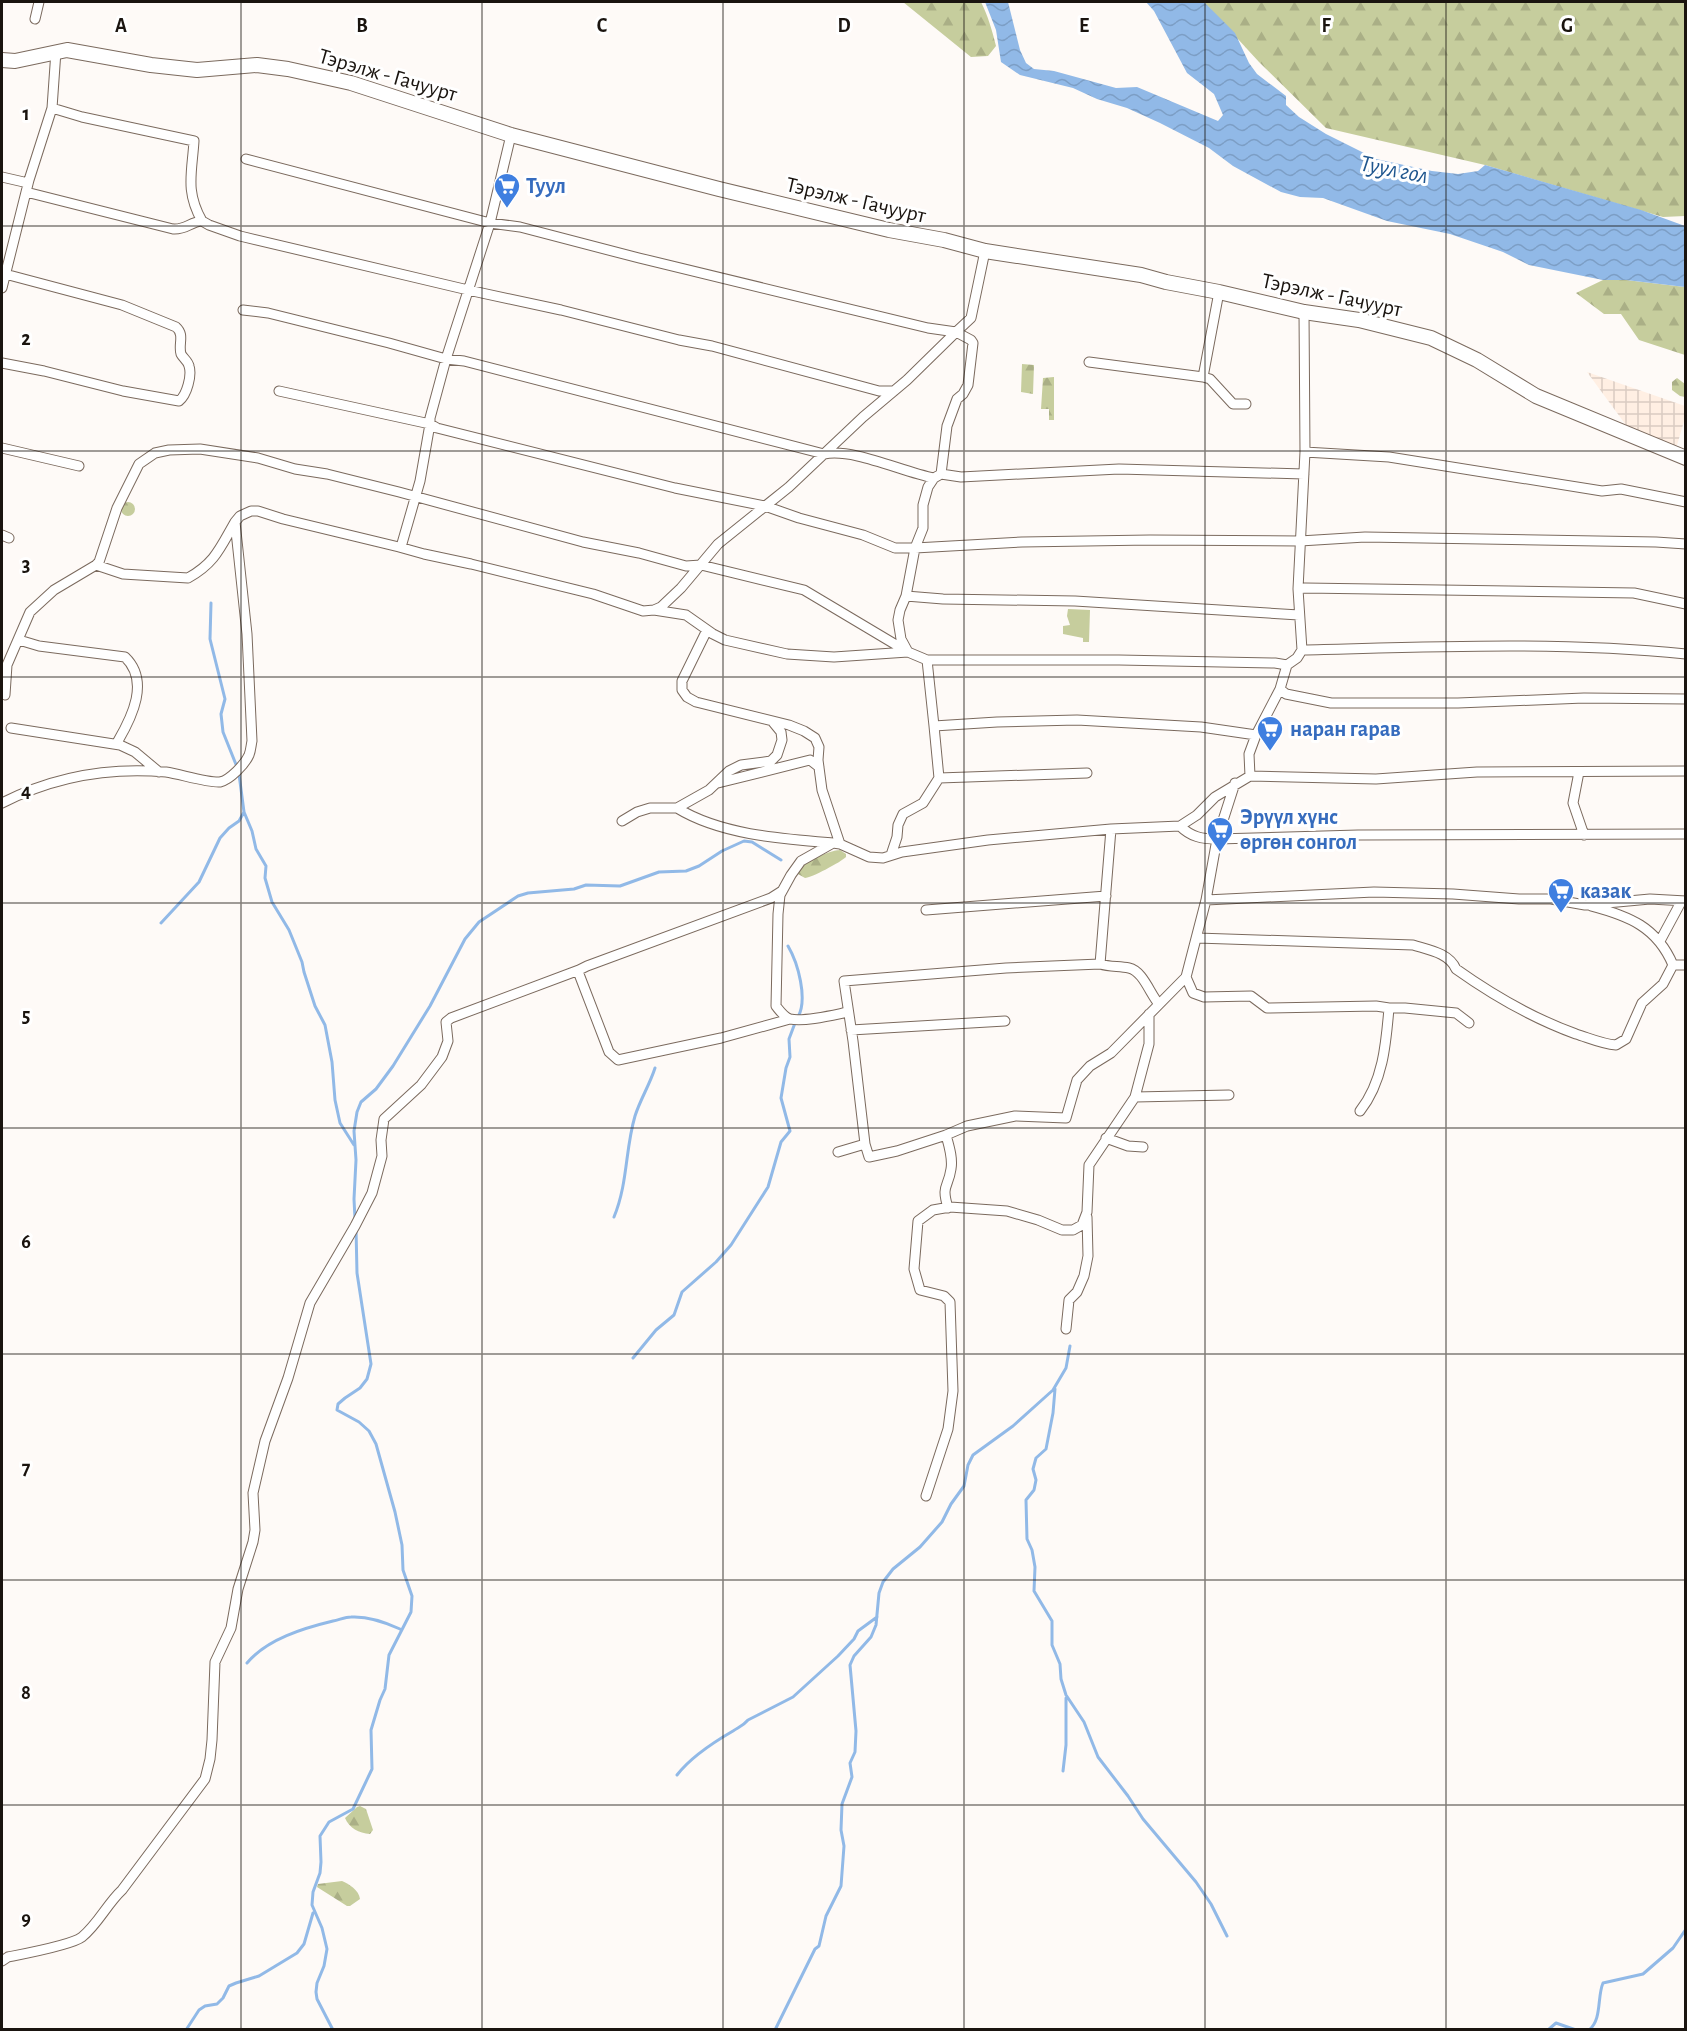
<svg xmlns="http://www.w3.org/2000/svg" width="1687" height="2031" viewBox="0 0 1687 2031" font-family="'Alegreya Sans',sans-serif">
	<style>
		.industrial { fill: url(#industrial-grid) }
		.green { fill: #c6cd9d }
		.forest { fill: url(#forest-firs) }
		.water { fill: url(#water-waves) }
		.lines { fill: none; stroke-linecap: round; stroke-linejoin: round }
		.stream { stroke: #91b9e7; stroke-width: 3 }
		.street-casing { stroke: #7b6a5e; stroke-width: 11 }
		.secondary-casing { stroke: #7b6a5e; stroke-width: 16 }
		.street { stroke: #fff; stroke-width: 9 }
		.secondary { stroke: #fff; stroke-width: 14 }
		.grid { fill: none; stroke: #1a140f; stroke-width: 1.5; stroke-opacity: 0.55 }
		.labels { text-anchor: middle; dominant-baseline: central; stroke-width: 6; stroke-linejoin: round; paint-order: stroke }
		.street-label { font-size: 22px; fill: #1a140f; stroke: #fff }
		.shop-label { font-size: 22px; font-weight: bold; fill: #366cbe; stroke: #fff; text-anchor: start }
		.water-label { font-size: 24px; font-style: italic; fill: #1f568e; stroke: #fff }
		.grid-label { font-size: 20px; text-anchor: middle; font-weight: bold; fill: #1a140f; stroke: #fff; stroke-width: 6; stroke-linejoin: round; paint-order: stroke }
	</style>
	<defs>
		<pattern id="industrial-grid" width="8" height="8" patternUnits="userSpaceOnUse" patternTransform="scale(1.5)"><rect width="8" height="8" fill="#ffefe3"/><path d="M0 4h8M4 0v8" fill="none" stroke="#daccc2"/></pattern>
		<pattern id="forest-firs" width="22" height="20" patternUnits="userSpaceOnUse" patternTransform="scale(1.5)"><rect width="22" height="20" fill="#c6cd9d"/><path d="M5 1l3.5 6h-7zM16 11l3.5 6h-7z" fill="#aaaf86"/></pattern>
		<pattern id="water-waves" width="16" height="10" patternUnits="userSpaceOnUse" patternTransform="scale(1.5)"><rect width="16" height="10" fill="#91b9e7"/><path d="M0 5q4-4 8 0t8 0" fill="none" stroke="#7c9ec5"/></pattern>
	</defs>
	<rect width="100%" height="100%" fill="#fefaf7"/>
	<!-- industrial -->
	<path class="industrial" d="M 1587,372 L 1685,406 L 1685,418 L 1675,452 L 1634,436 Z"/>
	<!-- green -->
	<path class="green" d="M 1068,609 L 1090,610 L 1089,642 L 1083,642 L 1083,638 L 1063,634 L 1063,626 L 1070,625 L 1067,616 Z"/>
	<!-- forest -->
	<path class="forest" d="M 903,2 L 981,2 C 988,16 992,30 996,46 L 988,56 L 971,57 Z
		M 1204,2 L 1685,2 L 1685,216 L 1663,217 L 1485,165 L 1326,128 L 1259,62 Z
		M 1603,280 L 1626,280 L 1685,287 L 1685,355 L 1639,340 L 1621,314 L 1604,314 L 1576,293 Z
		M 1022,364 L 1034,365 L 1033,394 L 1021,392 Z
		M 1054,377 L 1054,420 L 1049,420 L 1049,409 L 1041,409 L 1043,378 Z
		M 1677,378 L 1685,384 L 1685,397 L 1680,396 L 1672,390 L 1672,382 Z
		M121 509a7 7 0 1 1 14 0a7 7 0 1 1-14 0Z
		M 840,850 L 846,854 L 846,857 C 841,862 811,878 805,878 L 798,874 L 800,864 C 814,861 825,851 840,850 Z
		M 360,1806 L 366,1809 L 373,1830 L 370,1834 C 359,1833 349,1828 345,1818 L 357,1807 Z
		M 342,1881 C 349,1884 359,1890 360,1899 L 350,1906 L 347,1906 L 317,1887 L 318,1884 Z"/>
	<!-- water -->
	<path class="water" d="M 985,2 L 1008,2 L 1020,50 L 1026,63 L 1034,69 L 1054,71 L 1116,88 L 1137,87 L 1218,121 L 1223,115 L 1214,94 L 1187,73 L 1154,11 L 1146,2 L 1204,2 L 1235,33 L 1249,63 L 1257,74 L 1286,96 L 1286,105 L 1299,117 L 1326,134 L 1376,159 L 1432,171 L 1458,174 L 1478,171 L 1485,165 L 1641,210 L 1685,226 L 1685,287 L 1626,280 L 1603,280 L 1529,265 L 1503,252 L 1450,234 L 1387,221 L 1323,198 L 1300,197 L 1281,192 L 1233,166 L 1209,148 L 1160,123 L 1127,108 L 1097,99 L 1073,88 L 1020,75 L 1001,62 L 996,30 Z"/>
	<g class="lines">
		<!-- stream -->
		<path class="stream" d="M 211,603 L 210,639 L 225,699 L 221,714 L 223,732 L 237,767
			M 239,774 L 244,812 L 252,831 L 256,849 L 266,866 L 265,878 L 272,902 L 289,930 L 302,962 L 304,972 L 315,1006 L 325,1025 L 332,1062 L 335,1100 L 340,1123 L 354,1145
			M 161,923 L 199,882 L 220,838 L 229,828 L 239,821 L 244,812
			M 788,946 C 798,963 808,999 798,1017
			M 614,1217 C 628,1183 625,1150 635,1116 C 640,1100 650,1084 655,1068
			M 355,1219 L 354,1199 L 356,1160 L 354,1131 L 357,1112 L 361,1102 L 376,1089 L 393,1066 L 430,1006 L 465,939 L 479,922 L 518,896 L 528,893 L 574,889 L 586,885 L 620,886 L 659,872 L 686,871 L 699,866 L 722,851 L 744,841 L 752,842 L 781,860
			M 633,1358 L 656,1330 L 674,1315 L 682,1292 L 716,1262 L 731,1245 L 768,1187 L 781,1142 L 790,1131 L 781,1098 L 786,1068 L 790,1057 L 789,1039 L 795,1023
			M 1055,1389 L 1053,1413 L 1046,1449 L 1036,1458 L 1033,1469 L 1036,1480 L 1034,1490 L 1026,1500 L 1027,1539 L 1032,1550 L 1035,1567 L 1034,1591 L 1052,1621 L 1052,1645 L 1060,1664 L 1061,1679 L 1066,1695 L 1084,1722 L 1098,1757 L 1128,1796 L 1143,1819 L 1196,1882 L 1211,1904 L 1227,1936
			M 247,1663 C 267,1639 304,1628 333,1621 C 339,1620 345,1617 351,1617 C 368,1616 385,1622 400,1629
			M 1063,1771 L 1066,1745 L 1066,1698
			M 677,1775 C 690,1758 714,1742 733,1731 C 739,1727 743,1726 748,1720 L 793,1697 L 838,1656 L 854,1639 L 858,1631 L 877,1617
			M 186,2030 L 199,2010 L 205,2006 L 217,2004 L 223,1998 L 229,1986 L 236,1983 L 259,1976 L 297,1953 L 304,1944 L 313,1913
			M 333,2030 L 317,1999 L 316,1992 L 317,1983 L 324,1966 L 327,1949 L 322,1928 L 312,1905 L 313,1892 L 320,1873 L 321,1862 L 320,1836 L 329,1822 L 353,1809 L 372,1769 L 371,1730 L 380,1700 L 385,1689 L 389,1655 L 411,1612 L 412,1596 L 403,1570 L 402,1545 L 395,1512 L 376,1444 L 369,1431 L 359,1422 L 337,1410 L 338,1404 L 345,1398 L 360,1388 L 367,1379 L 371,1364 L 357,1273 L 356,1228
			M 775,2030 L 815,1949 L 819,1946 L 826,1916 L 841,1886 L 844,1846 L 841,1830 L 842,1804 L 852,1777 L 850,1763 L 855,1752 L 856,1731 L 850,1665 L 854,1656 L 871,1637 L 876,1625 L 879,1593 L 883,1582 L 893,1569 L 920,1547 L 942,1522 L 951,1504 L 964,1486 L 968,1465 L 973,1455 L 1013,1426 L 1053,1390 L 1066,1368 L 1070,1346
			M 1548,2030 L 1556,2023 L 1576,2030
			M 1589,2030 C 1602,2020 1597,1997 1603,1983 L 1643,1974 L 1673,1948 L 1686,1929"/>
		<!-- street casing -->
		<g class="street-casing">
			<path id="street" d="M 35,19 L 39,2
				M 52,108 L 82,117 L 194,141 C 192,173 185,191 202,221
				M 511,135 L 490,223 L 446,359 L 430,418 L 430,424 L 437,428 L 675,488 L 765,506 L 799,518 L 863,535 L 895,548 L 915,548 L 1022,542 L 1150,540 L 1300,541 L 1365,537 L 1656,542 L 1686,544
				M 246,159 L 490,223 L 520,227 L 639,258 L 928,328 L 956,332 L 971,318 L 985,251
				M 2,177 L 28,183
				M 26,192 L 173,229 C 186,230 190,222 202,221 L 209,225 L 240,236 L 468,290 L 561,310 L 679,340 L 712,346 L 879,391 L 894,391
				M 2,288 L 29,180 L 52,108 L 56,51
				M 243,310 L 268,313 L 389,343 L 446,359 L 464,361 L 824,454 C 854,448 902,472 934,478
				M 1089,362 L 1203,377 L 1219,292
				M 2,363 L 44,371 L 123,391 L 179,401 C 187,395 192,375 189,366 C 188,361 183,358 181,354 C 178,344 185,335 176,327 L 122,305 L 5,274
				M 1203,377 L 1210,379 L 1233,404 L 1246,404
				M 279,391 L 430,424 L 420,481 L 401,547
				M 2,448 L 79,466
				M 1305,452 L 1389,457 L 1602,491 L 1621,489 L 1686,502
				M 941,474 L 961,477 L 1119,469 L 1304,474
				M 2,535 L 9,538
				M 96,565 L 123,574 L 188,578 C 215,563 220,548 235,522
				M 1298,589 L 1305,452 L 1304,312
				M 906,596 L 943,599 L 1075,601 L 1299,615
				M 654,610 L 686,615 L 713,634 L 725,640 L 787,654 L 834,657 L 908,652
				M 707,630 L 682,681 L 682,690 L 687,697 L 696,702 L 789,725 L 804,731 L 815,738 L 819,747 L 818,760 L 822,790 L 840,844
				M 19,640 L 39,646 L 125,657 C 150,681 132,717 118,741 L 120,745 L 135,752 L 159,772
				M 1302,650 L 1298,589 L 1305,588 L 1634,593 L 1686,604
				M 927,660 L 1119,660 L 1275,663 L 1287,665
				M 1280,689 L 1287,665 L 1297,658 L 1302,650 C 1430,647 1558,641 1686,654
				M 5,695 L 7,665 L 30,612 L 54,590 L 96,565 L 99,562 L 117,508 L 139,464 L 155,453 L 169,450 L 200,449 L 258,458 L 295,469 L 327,474 L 399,492 L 583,542 L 639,553 L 686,566 L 701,565 L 804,590 L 908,652
				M 11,728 L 120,745
				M 1579,772 L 1573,803 L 1584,835
				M 1087,773 L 939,778 L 934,726 L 997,722 L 1077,720 L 1201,727 L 1256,735
				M 1250,776 L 1249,754 L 1256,735 L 1280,689 L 1286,694 L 1331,703 L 1458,703 L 1584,698 L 1686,699
				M 718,783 L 810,760 L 819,767
				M 2,803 C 53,777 109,767 166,772 C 180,774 208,783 220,782 C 230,780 245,764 249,755 C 251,750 251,745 252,741 L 247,634 L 235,522 L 240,516 L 251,511 L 258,511 L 283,519 L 399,547 L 424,554 L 471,564 L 593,594 L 643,611 L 654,610 L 661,607 L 681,588 L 718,544 L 789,487 L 863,417 L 907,380 L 956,332 L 971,340 L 973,343 L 968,385 L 963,394 L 957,399 L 947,426 L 941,474 L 934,478 L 928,487 L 923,505 L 923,528 L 915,548 L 906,596 L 900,610 L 898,620 L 901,639 L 908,652 L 927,660 L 934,726
				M 677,808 C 721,835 783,839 833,843
				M 622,821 L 637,812 L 650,808 L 677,808 L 709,790 L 729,771 L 741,765 L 771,761 L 777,755 L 782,740 L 781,732 L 772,721
				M 1180,826 C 1191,837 1202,839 1217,839 L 1235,783
				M 891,855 L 897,837 L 898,825 L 903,814 L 923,803 L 939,778
				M 782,891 L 771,898 L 587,966 L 579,970 L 579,974 L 609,1052 L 618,1060 L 721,1038 L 790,1019
				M 1206,900 L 1217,839 L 1358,835 L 1686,834
				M 1591,906 C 1629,916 1657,927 1673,965
				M 926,910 L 1106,896
				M 1197,938 L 1413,945 C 1429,950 1449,953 1456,969 C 1494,996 1532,1018 1576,1034 C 1589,1038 1602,1044 1616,1045 L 1626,1039 L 1642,1003 L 1663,984 L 1673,965 L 1686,965
				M 1660,941 L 1681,902
				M 1100,964 C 1110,967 1119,966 1129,968 C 1143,971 1150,994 1159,1004
				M 1186,977 L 1193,993 L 1204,997 L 1251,996 L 1267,1008 L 1376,1006 L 1389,1008 L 1405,1008 L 1456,1013 L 1469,1023
				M 848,1012 C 833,1015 805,1022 790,1019 C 784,1017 780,1011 776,1006 L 778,914 L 780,895 L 791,875 L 801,861 L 833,843 L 840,844 L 869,857 L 883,858 L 902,852 L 988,840 L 1111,829 L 1180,826 L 1197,815 L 1215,797 L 1250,776 L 1376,779 L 1477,772 L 1686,771
				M 851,1030 L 1005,1021
				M 1135,1097 L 1229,1095
				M 1360,1111 C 1383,1082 1386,1044 1389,1008
				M 946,1135 L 967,1126 L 1015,1116 L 1066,1118 L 1077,1080 L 1090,1066 L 1111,1053 L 1186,977 L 1206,900 L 1374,892 L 1453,894 L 1519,899 L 1551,899 L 1585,905 L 1650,899 L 1686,901
				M 1106,1138 L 1128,1146 L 1143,1147
				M 865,1144 L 853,1041 L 844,981 L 1006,968 L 1100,964 L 1111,829
				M 838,1152 L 865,1144 L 869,1157 L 897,1151 L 946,1135 C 949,1146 953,1158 951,1169 C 948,1189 941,1184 948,1208
				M 1066,1329 L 1069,1300 L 1077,1292 L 1084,1276 L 1088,1256 L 1087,1217
				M 926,1496 L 948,1429 L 953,1391 L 950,1302 L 944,1296 L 920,1290 L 914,1269 L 918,1221 L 933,1210 L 950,1207 L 1007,1211 L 1038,1220 L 1062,1230 L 1073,1230 L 1082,1225 L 1087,1212 L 1089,1165 L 1135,1097 L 1149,1044 L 1149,1014
				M 2,1961 L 8,1957 C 23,1954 72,1945 82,1937 C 98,1924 107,1904 122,1890 L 205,1779 L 210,1759 L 212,1740 L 215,1662 L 231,1628 L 238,1589 L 253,1542 L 255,1530 L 253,1493 L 265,1441 L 288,1378 L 310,1303 L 355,1226 L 372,1193 L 382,1156 L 381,1140 L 384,1119 L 421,1085 L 442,1057 L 448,1041 L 446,1022 L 451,1018 L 579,970"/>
		</g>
		<!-- secondary casing -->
		<g class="secondary-casing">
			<path id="secondary" d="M 2,60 L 15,61 L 67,50 L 151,65 L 197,70 L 257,65 L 288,69 L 351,83 L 511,135 L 719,189 L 889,230 L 944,240 L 985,251 L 1141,275 L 1166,282 L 1219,292 L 1304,312 L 1359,320 L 1431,338 L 1477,360 L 1536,396 L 1686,458"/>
		</g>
		<!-- street -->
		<use href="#street" class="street"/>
		<!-- secondary -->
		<use href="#secondary" class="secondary"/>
	</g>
	<!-- grid -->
	<path class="grid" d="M 241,2 L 241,2030M 482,2 L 482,2030M 723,2 L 723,2030M 964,2 L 964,2030M 1205,2 L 1205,2030M 1446,2 L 1446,2030M 2,226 L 1686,226M 2,451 L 1686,451M 2,677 L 1686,677M 2,903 L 1686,903M 2,1128 L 1686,1128M 2,1354 L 1686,1354M 2,1580 L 1686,1580M 2,1805 L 1686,1805"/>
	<!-- icons -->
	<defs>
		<g id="supermarket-pin" transform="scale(1.35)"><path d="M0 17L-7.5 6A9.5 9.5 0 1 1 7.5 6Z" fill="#3f7fe0" stroke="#fff"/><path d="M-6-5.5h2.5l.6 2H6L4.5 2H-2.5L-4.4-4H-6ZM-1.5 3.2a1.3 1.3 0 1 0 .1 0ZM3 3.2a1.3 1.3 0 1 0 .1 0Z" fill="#fff"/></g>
	</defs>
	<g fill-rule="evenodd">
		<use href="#supermarket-pin" x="507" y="186"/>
		<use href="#supermarket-pin" x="1270" y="729"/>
		<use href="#supermarket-pin" x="1220" y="830"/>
		<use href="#supermarket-pin" x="1561" y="891"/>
	</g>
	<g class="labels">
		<!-- street labels -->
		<g class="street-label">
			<text transform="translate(388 75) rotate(16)">Тэрэлж - Гачуурт</text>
			<text transform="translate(856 200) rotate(13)">Тэрэлж - Гачуурт</text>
			<text transform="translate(1332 295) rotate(12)">Тэрэлж - Гачуурт</text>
		</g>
		<!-- shop labels -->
		<g class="shop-label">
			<text x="526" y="186">Туул</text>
			<text x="1290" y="729">наран гарав</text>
			<text x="1240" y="817">Эрүүл хүнс<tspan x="1240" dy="25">өргөн сонгол</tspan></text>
			<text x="1580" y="891">казак</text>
		</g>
		<!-- water labels -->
		<g class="water-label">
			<text transform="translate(1394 170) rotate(11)">Туул гол</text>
		</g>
	</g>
	<g class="grid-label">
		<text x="121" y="32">A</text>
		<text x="362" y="32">B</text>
		<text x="602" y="32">C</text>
		<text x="844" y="32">D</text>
		<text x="1084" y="32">E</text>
		<text x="1326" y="32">F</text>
		<text x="1567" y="32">G</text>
		<text x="26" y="120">1</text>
		<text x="26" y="345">2</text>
		<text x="26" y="571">3</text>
		<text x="26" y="797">4</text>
		<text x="26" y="1022">5</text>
		<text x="26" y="1248">6</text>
		<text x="26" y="1474">7</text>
		<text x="26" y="1699">8</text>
		<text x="26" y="1925">9</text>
	</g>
	<!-- border -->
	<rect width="1687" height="2031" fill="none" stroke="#1a140f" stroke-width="6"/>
</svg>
